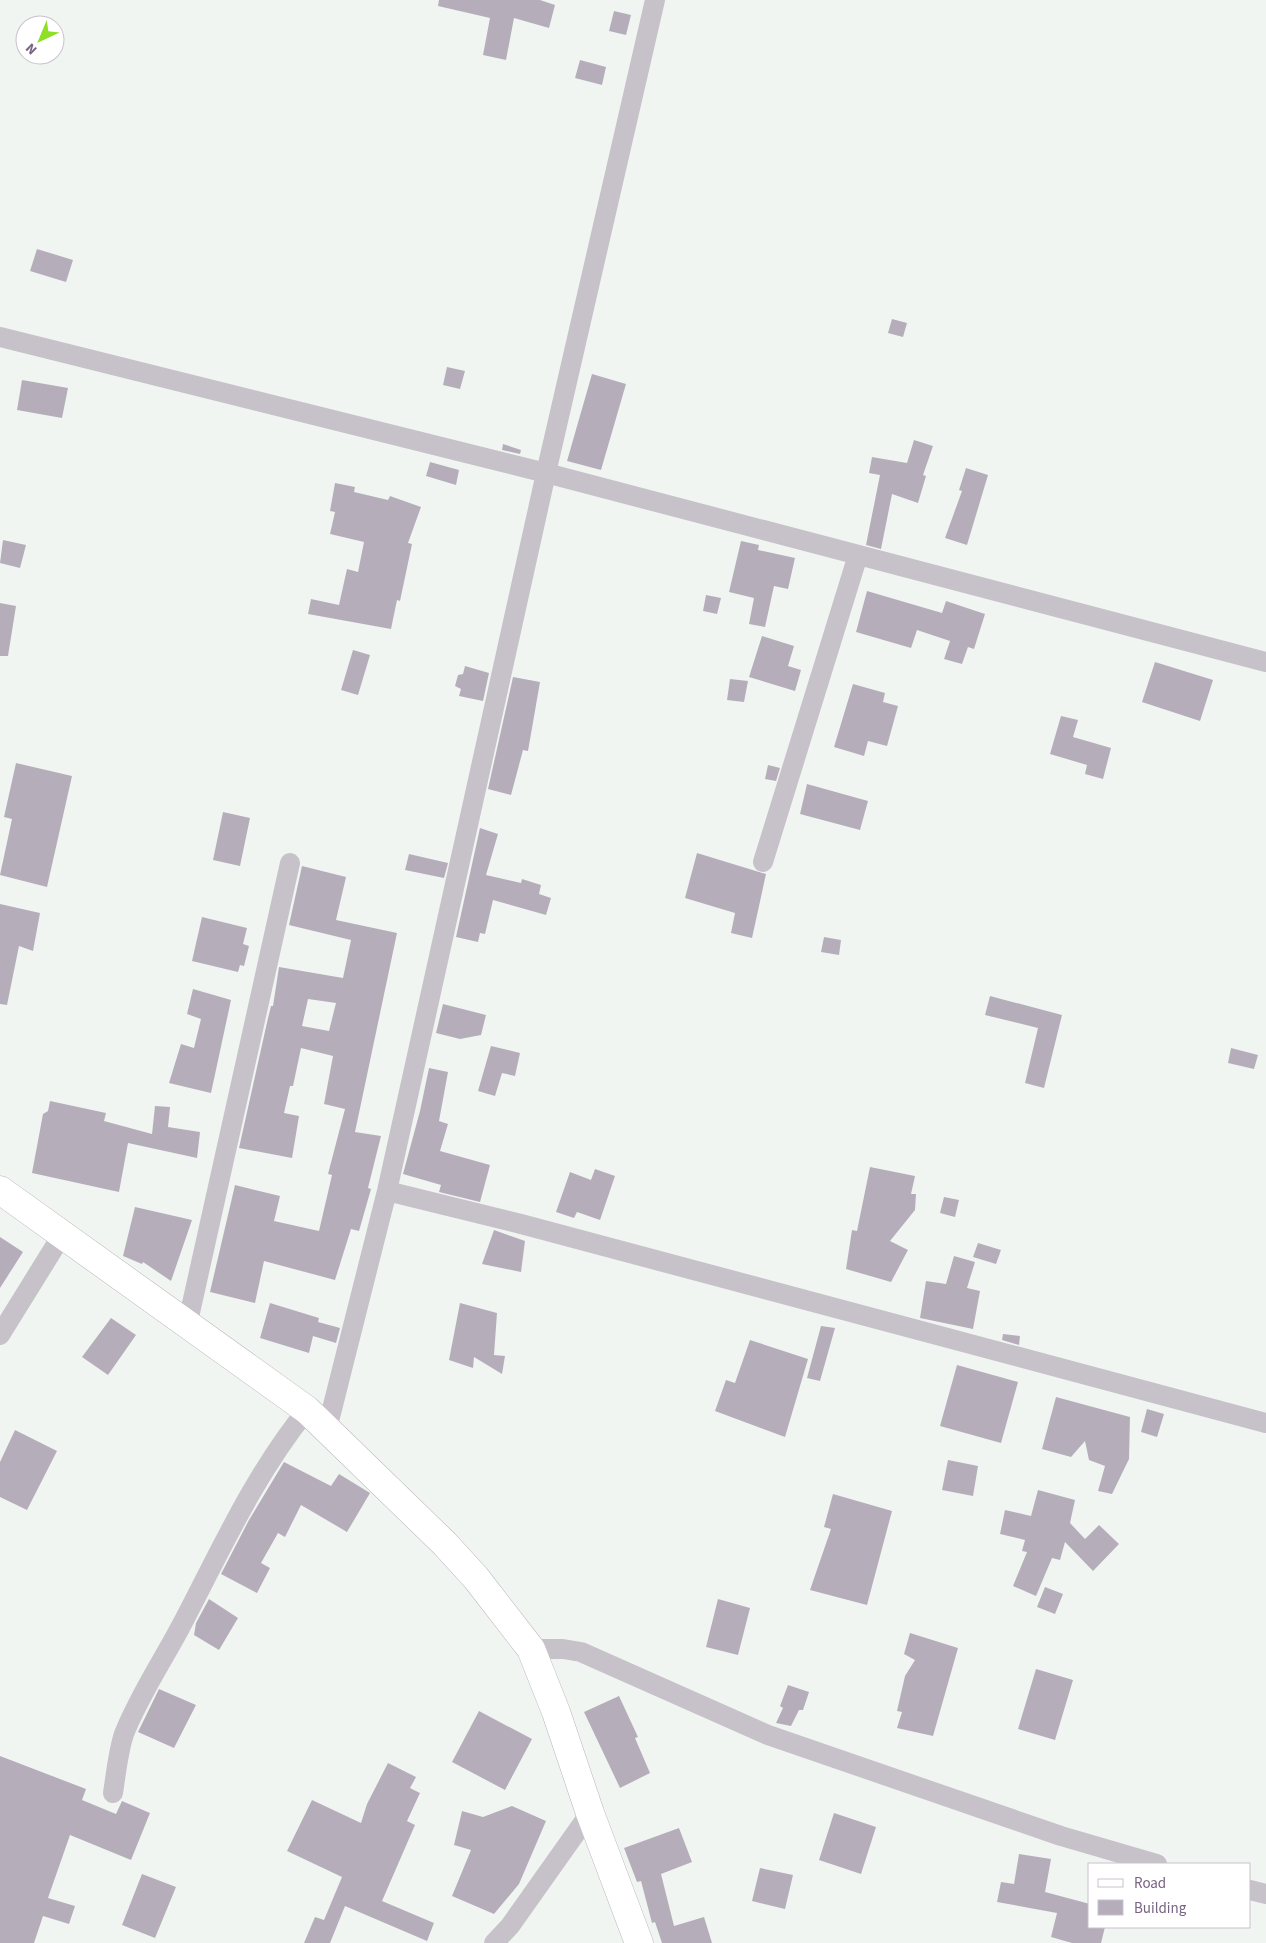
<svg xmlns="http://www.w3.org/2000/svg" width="1266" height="1943" viewBox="0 0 1266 1943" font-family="'Source Sans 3',sans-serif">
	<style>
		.building { fill: #b5aeba; fill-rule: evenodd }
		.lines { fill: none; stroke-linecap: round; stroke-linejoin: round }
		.secondary-casing { stroke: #bab4be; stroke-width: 29 }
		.street { stroke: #c7c2c9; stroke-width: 20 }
		.secondary { stroke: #fff; stroke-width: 28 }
	</style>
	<rect width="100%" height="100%" fill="#f1f5f2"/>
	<!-- building -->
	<path class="building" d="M 439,0 L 540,0 L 555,5 L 549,28 L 514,18 L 506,60 L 483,55 L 490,18 L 438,6 Z
		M 614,11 L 631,15 L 626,35 L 609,31 Z
		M 580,60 L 606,67 L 602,85 L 575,78 Z
		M 37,249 L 73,260 L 66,282 L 30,271 Z
		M 892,319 L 907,323 L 903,337 L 888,333 Z
		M 447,367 L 465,371 L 460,389 L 443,385 Z
		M 592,374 L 626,384 L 601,470 L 567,461 Z
		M 22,380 L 68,388 L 62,418 L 17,410 Z
		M 914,440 L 933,446 L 923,475 L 926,476 L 918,503 L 892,494 L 881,549 L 866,545 L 880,475 L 869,473 L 872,457 L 907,463 Z
		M 503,444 L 521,450 L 520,454 L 502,450 Z
		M 430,462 L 459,470 L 456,485 L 426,476 Z
		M 966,468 L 988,475 L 967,545 L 945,538 L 962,491 L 959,490 Z
		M 335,483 L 355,487 L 354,492 L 388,500 L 390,496 L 421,507 L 408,543 L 412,544 L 400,601 L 397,600 L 391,629 L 308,614 L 311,599 L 339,605 L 347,569 L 358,572 L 364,542 L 330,534 L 335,512 L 330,511 Z
		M 3,540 L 26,545 L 20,568 L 0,563 Z
		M 741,541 L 759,545 L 758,550 L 795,558 L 788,589 L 774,586 L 765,627 L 749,624 L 754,598 L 729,592 Z
		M 867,591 L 942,613 L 946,601 L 985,614 L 974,649 L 968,647 L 962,664 L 944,659 L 950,641 L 917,630 L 911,648 L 856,632 Z
		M 706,595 L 721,598 L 717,614 L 703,611 Z
		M 0,603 L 16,606 L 8,656 L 0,656 Z
		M 762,636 L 794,646 L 788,666 L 801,670 L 795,691 L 749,677 Z
		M 353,650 L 370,655 L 358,695 L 341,690 Z
		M 1155,662 L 1213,680 L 1200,721 L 1142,702 Z
		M 465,666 L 489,673 L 483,701 L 459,696 L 461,689 L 455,686 L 458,675 L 463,674 Z
		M 513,677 L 540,682 L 528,751 L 523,750 L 511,795 L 488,789 Z
		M 730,679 L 748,681 L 744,702 L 727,700 Z
		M 853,684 L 885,693 L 883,702 L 898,706 L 887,746 L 868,741 L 864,756 L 834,747 Z
		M 1061,716 L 1078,720 L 1073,737 L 1111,748 L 1103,779 L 1085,774 L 1087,765 L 1050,754 Z
		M 16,763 L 72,776 L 47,887 L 0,875 L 12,819 L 4,817 Z
		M 768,765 L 780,768 L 776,781 L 765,779 Z
		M 807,784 L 868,801 L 860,830 L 800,814 Z
		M 223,812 L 250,818 L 240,866 L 213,860 Z
		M 480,828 L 498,834 L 486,875 L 521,883 L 522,879 L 541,885 L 539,894 L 551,898 L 546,915 L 493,900 L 485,934 L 480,933 L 478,942 L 456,937 Z
		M 697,853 L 766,874 L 752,938 L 731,933 L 735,913 L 685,898 Z
		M 409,854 L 448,863 L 444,878 L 405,870 Z
		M 302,866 L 346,877 L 336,920 L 397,933 L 355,1132 L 381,1136 L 368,1188 L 371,1189 L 359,1231 L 351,1229 L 335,1280 L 264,1261 L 255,1303 L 210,1292 L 235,1185 L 280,1196 L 274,1221 L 319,1231 L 332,1175 L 328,1174 L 345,1109 L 324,1104 L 333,1056 L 301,1048 L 293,1086 L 290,1086 L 284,1113 L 299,1116 L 292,1158 L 239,1148 L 268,1018 L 271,1006 L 273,1006 L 279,967 L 343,978 L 351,940 L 289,925 ZM 308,999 L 336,1003 L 329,1031 L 302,1026 Z
		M 0,904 L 40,913 L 33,951 L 19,946 L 7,1005 L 0,1004 Z
		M 202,917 L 247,928 L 243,944 L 249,946 L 244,966 L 240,965 L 238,972 L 192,961 Z
		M 824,937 L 841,940 L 839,955 L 821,952 Z
		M 193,989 L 231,1000 L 211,1093 L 169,1083 L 181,1044 L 194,1048 L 201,1019 L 187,1014 Z
		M 990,996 L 1062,1015 L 1044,1088 L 1025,1083 L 1038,1028 L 985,1015 Z
		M 443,1004 L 486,1015 L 481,1035 L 460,1039 L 436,1033 Z
		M 491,1046 L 520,1053 L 515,1076 L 502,1073 L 495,1096 L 478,1091 Z
		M 1231,1048 L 1258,1055 L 1254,1069 L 1228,1063 Z
		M 429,1068 L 448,1072 L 439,1121 L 448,1124 L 440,1151 L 490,1165 L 480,1202 L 439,1192 L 441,1185 L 403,1174 L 420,1111 Z
		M 50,1101 L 106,1113 L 104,1121 L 152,1134 L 155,1106 L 170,1107 L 168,1127 L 200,1132 L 197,1158 L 128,1143 L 119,1192 L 32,1173 L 43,1114 L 48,1111 Z
		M 870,1167 L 915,1176 L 911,1194 L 916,1194 L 915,1210 L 890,1241 L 908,1250 L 891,1282 L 846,1269 L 852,1230 L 857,1231 Z
		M 595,1169 L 615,1176 L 600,1220 L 577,1212 L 574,1218 L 556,1212 L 570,1172 L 591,1180 Z
		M 944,1197 L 959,1200 L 955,1217 L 940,1213 Z
		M 135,1207 L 192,1220 L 171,1281 L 143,1262 L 142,1264 L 123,1256 Z
		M 494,1230 L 525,1241 L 521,1272 L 482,1264 Z
		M 0,1237 L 23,1252 L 0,1288 Z
		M 978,1243 L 1001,1250 L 996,1264 L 973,1257 Z
		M 954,1256 L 975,1262 L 967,1288 L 980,1291 L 973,1329 L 920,1318 L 926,1281 L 946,1284 Z
		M 270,1303 L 319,1318 L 318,1322 L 340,1328 L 336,1343 L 313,1336 L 309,1353 L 260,1338 Z
		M 460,1303 L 497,1313 L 494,1355 L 505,1356 L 502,1374 L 474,1357 L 473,1368 L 449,1360 Z
		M 111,1318 L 136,1335 L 108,1375 L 82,1357 Z
		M 821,1326 L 835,1328 L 820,1381 L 807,1378 Z
		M 1003,1334 L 1020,1336 L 1019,1345 L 1002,1340 Z
		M 750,1340 L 808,1359 L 785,1437 L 715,1411 L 726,1380 L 735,1383 Z
		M 957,1365 L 1018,1382 L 1001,1443 L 940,1426 Z
		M 1056,1397 L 1130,1417 L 1129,1459 L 1112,1494 L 1098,1491 L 1105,1466 L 1089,1460 L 1085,1441 L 1071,1457 L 1042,1449 Z
		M 1147,1409 L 1164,1414 L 1157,1437 L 1141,1432 Z
		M 15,1430 L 57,1451 L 27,1510 L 0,1497 L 0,1462 Z
		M 948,1460 L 978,1466 L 973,1496 L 942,1490 Z
		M 284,1462 L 331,1486 L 339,1474 L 370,1493 L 347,1532 L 301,1505 L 285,1537 L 278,1533 L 261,1563 L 270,1568 L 257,1593 L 221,1574 L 249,1520 Z
		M 1038,1490 L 1075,1500 L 1070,1523 L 1085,1539 L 1099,1525 L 1119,1544 L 1093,1571 L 1065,1542 L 1060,1560 L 1052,1558 L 1036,1596 L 1013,1586 L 1027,1552 L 1022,1551 L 1025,1540 L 1000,1534 L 1005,1510 L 1031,1516 Z
		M 833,1494 L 892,1511 L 867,1605 L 810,1590 L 831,1529 L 824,1527 Z
		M 1045,1587 L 1063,1594 L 1055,1614 L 1037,1607 Z
		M 209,1599 L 238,1618 L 219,1650 L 194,1635 L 196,1623 Z
		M 718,1599 L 750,1608 L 738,1655 L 706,1647 Z
		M 910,1633 L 958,1648 L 933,1736 L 897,1728 L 902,1712 L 897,1711 L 905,1676 L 915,1660 L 904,1654 Z
		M 1036,1669 L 1073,1680 L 1055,1740 L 1018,1729 Z
		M 788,1685 L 809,1692 L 803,1710 L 799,1710 L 791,1726 L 776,1723 L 783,1708 L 780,1706 Z
		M 159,1689 L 196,1705 L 174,1748 L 138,1732 Z
		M 619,1696 L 638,1737 L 635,1738 L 650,1773 L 620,1788 L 584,1712 Z
		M 479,1711 L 532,1739 L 505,1790 L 452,1762 Z
		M 0,1756 L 86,1789 L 82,1800 L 116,1814 L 122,1801 L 150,1813 L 131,1860 L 70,1835 L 48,1898 L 75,1906 L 69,1924 L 43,1916 L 34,1943 L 0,1943 Z
		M 388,1763 L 416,1777 L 410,1788 L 420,1793 L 407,1821 L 415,1825 L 382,1901 L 434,1923 L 427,1941 L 345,1906 L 330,1943 L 304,1943 L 315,1917 L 324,1920 L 342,1877 L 287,1851 L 312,1800 L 361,1823 L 367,1804 Z
		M 512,1806 L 546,1821 L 519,1884 L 494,1914 L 452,1896 L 471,1850 L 454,1845 L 462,1811 L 483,1817 Z
		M 834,1813 L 876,1827 L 861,1874 L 819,1860 Z
		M 679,1828 L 692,1862 L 661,1874 L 674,1926 L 704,1917 L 712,1943 L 662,1943 L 655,1922 L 652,1923 L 641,1881 L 637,1882 L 624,1848 Z
		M 1019,1854 L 1051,1859 L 1045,1892 L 1090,1904 L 1090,1927 L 1105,1927 L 1101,1943 L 1072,1943 L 1051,1937 L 1057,1913 L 997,1902 L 1001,1882 L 1014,1884 Z
		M 760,1868 L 793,1875 L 785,1909 L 752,1901 Z
		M 142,1874 L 176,1887 L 155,1938 L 122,1925 Z"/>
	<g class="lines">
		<!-- secondary casing -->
		<g class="secondary-casing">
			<path id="secondary" d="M 0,1190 L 307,1410 L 445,1544 L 476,1578 L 531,1649 L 556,1712 L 590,1813 L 639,1943"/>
		</g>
		<!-- street -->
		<path class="street" d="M 0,337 L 546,473 L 1266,662
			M 763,862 L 858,555
			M 387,1191 L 521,1224 L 1266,1423
			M 187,1326 L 290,863
			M 0,1335 L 62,1235
			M 327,1429 L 387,1191 L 546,473 L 655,0
			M 531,1649 L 563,1649 L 581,1652 L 768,1735 L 1061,1836 L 1157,1864
			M 113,1793 C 116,1774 118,1752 124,1734 C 139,1696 162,1662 181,1626 C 220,1552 254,1475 307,1410
			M 1250,1890 L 1266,1894
			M 494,1943 L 510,1926 L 590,1813"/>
		<!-- secondary -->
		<use href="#secondary" class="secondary"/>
	</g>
	<!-- legend -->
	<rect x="1088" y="1863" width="162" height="65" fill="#ffffff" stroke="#c9c1cd"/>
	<rect x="1098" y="1879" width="25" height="8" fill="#ffffff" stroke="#c9c1cd"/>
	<text x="1134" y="1888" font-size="15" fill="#786482">Road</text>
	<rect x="1098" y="1900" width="25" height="15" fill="#b5aeba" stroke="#c9c1cd"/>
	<text x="1134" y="1913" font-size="15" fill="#786482">Building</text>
	<!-- north arrow -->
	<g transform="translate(40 40) rotate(224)"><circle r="24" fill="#ffffff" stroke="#c9c1cd"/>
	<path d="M0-4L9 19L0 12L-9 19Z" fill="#8ee026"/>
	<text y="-8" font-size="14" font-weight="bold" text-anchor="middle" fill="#786482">N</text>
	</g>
</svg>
